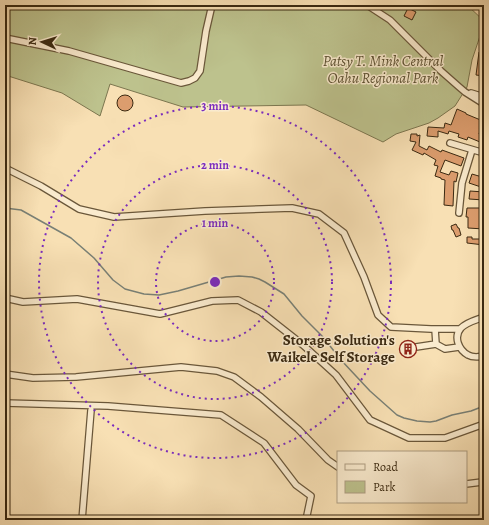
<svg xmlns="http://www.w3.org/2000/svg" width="489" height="525" viewBox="0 0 489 525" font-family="Alegreya,serif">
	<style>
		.green { fill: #bdc28d; stroke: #7c764f }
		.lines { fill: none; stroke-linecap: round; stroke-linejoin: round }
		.stream { stroke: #798076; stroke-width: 1.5 }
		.building { fill: #dc9d6e; stroke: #3a2911 }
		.minor-casing { stroke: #6a573a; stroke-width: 8 }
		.minor { stroke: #faebce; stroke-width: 5.5 }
		.ring { fill: none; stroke: #7b2cbf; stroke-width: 2; stroke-dasharray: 2 4 }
		.labels { text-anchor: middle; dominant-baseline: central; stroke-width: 3; stroke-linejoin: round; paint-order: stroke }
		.park-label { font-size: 15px; font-style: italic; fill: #5b4f30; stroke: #faebce }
		.poi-label { font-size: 15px; font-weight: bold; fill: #3a2911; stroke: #faebce; text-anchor: end }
		.centre { fill: #7b2cbf; stroke: #faebce; stroke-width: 2 }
		.ring-label { font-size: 12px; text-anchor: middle; font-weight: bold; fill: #7b2cbf; stroke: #faebce; stroke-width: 3; stroke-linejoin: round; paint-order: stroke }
	</style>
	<rect width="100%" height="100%" fill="#f8e0b4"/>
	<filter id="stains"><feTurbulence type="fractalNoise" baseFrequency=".005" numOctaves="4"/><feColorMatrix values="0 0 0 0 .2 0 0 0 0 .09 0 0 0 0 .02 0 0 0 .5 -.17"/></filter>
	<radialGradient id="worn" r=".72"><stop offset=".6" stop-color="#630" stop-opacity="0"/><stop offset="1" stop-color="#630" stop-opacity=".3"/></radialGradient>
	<!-- green -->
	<path class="green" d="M 5,5 L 467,5 L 484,21 L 484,24 L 472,60 L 467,87 L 455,106 L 438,118 L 429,123 L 396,134 L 383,142 L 306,105 L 183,107 L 110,84 L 100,116 L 62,93 L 5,75 Z"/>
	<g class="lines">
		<!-- stream -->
		<path class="stream" d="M 5,208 L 21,210 L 71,238 L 94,258 L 113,280 L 125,289 L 144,294 L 159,295 L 178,291 L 226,277 L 239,276 L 252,277 L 259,279 L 265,282 L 284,294 L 302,316 L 323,337 L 341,360 L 370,391 L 397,415 L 404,418 L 417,421 L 430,422 L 436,421 L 452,415 L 471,411 L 484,406"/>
	</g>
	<!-- building -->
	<path class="building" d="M 408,8 L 416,12 L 412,20 L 404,16 Z
		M 479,52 L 484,53 L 484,76 L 476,75 Z
		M117 103a8 8 0 1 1 16 0a8 8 0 1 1-16 0Z
		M 457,109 L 466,113 L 466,114 L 483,121 L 479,134 L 482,135 L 480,142 L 468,137 L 467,140 L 458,137 L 459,134 L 449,131 L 448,134 L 438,131 L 438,137 L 427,136 L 428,127 L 444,128 L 445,123 L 451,125 Z
		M 411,134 L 417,134 L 417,136 L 420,135 L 419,146 L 427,150 L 429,146 L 441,152 L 442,150 L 464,158 L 461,166 L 445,160 L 440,172 L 449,175 L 451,171 L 458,173 L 456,182 L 454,181 L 453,206 L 444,205 L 445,180 L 441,179 L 441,178 L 435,176 L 438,166 L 434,165 L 436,160 L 424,153 L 423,155 L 412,150 L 416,142 L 410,141 Z
		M 472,174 L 482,177 L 481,178 L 484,179 L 484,188 L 469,183 Z
		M 470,191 L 484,192 L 484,200 L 469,199 Z
		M 467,208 L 484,208 L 484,229 L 468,228 L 468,217 L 466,217 Z
		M 456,224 L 458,228 L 459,228 L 461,235 L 456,237 L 453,230 L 452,230 L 451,226 Z
		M 467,237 L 472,237 L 472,239 L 484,239 L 484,245 L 467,243 Z
		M 404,342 L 411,342 L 412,355 L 405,356 Z"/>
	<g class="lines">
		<!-- minor casing -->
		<g class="minor-casing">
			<path id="minor" d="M 367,5 L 390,20 L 441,71 L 458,86 L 465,92 L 484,104
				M 5,38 L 69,51 L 181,83 L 189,81 L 195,78 L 200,71 L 206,31 L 212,5
				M 471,93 L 484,97
				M 450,143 L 484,153
				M 5,168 L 41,186 L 79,209 L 114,217 L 205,211 L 292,208 L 319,214 L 344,233 L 364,277 L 378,315 L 391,327 L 431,329 L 460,329
				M 459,213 L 462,183 L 472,150
				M 5,298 L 23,302 L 77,299 L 160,314 L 212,301 L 238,300 L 261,312 L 303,345 L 336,375 L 370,420 L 409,438 L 445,438 L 484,424
				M 484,317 C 476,320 467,322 461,328 C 453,337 459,350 468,355 C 473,358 479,357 484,356
				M 435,329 L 436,344 L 445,349 L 459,347
				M 416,347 L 436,344
				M 5,374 L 33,378 L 76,377 L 181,367 L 217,371 L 234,377 L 261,397 L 298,429 L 328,460 L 338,467
				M 5,403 L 108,406 L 221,415 L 264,443 L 296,485 L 311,496 L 306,520
				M 466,484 L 482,482 L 484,484
				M 82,520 L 91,410"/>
		</g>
		<!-- minor -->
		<use href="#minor" class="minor"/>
	</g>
	<!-- distance rings -->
	<g class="ring">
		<circle cx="215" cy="282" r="59"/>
		<circle cx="215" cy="282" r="117"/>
		<circle cx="215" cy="282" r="176"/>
	</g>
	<!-- icons -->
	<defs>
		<g id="building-ring" transform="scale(0.9)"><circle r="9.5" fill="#faebce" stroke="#8f2418" stroke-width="1.5"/><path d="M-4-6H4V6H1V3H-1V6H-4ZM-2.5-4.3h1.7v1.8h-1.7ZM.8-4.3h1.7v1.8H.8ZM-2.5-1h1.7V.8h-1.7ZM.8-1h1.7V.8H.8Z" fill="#8f2418"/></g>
	</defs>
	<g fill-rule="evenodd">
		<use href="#building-ring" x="408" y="349"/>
	</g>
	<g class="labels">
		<!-- park labels -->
		<g class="park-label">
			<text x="383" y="61">Patsy T. Mink Central<tspan x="383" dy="17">Oahu Regional Park</tspan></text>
		</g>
		<!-- poi labels -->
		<g class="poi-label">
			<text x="395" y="340">Storage Solution's<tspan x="395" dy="17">Waikele Self Storage</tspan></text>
		</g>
	</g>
	<circle cx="215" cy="282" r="6" class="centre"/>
	<g class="ring-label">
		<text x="215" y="110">3 min</text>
		<text x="215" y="169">2 min</text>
		<text x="215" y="227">1 min</text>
	</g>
	<!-- margin -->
	<rect width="489" height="525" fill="none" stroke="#f8e0b4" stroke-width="20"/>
	<rect x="6" y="6" width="477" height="513" fill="none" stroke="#3a2911" stroke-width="2"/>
	<rect x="10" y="10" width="469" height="505" fill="none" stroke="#3a2911"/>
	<!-- legend -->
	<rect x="337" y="451" width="130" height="52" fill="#faebce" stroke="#ad9d82"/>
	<rect x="345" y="464" width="20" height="6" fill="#faebce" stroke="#ad9d82"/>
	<text x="373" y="471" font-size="12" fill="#3a2911">Road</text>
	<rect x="345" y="481" width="20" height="12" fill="#bdc28d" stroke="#ad9d82"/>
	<text x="373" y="491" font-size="12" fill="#3a2911">Park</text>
	<!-- north arrow -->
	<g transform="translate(42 42) rotate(274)" stroke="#faebce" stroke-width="3" paint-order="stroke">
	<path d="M0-3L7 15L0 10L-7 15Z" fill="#3a2911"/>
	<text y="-6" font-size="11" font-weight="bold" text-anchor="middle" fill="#3a2911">N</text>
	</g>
	<rect width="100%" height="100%" filter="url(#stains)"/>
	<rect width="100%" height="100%" fill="url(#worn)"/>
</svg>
